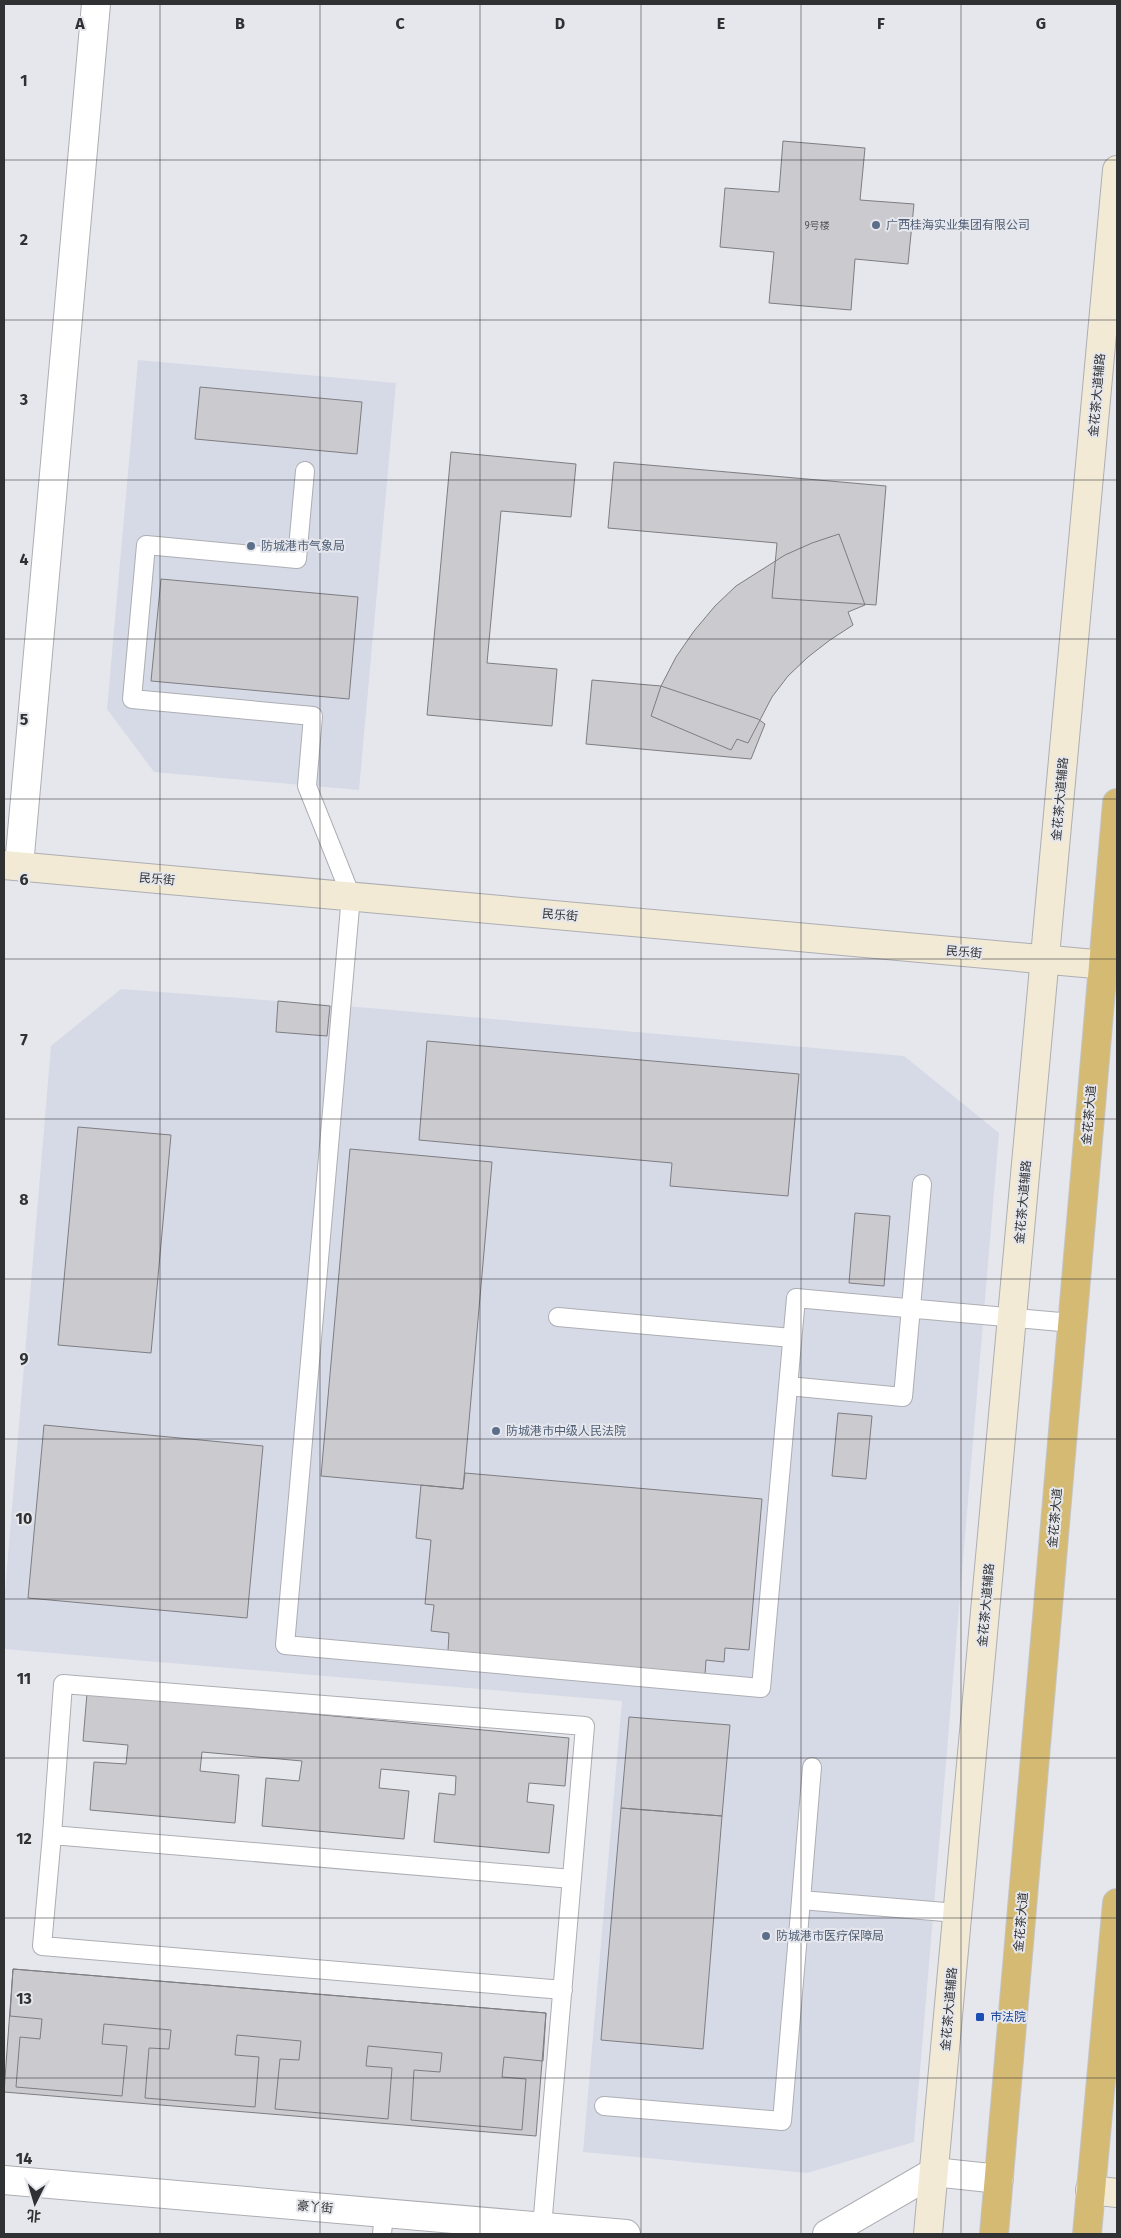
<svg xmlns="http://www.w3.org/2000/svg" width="1121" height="2238" viewBox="0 0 1121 2238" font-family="'Fira Sans','Noto Sans SC',sans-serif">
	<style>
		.built { fill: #d6dae6 }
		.building { fill: #cacacf; stroke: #7d7d82 }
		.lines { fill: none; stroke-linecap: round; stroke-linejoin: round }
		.lane-casing { stroke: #adaeb3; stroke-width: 20 }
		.street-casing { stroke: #adaeb3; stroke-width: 30 }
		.secondary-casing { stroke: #adaeb3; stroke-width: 30 }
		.highway-casing { stroke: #c5c5c6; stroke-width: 30 }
		.lane { stroke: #fff; stroke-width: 18 }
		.street { stroke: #fff; stroke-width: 28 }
		.secondary { stroke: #f2ead5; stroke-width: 28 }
		.highway { stroke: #d4ba73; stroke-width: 28 }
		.grid { fill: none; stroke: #303133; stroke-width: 1; stroke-opacity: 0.55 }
		.service-dot { fill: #5c6f8a; stroke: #e6e7ec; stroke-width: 2 }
		.transit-dot { fill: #1a4fb4; stroke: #e6e7ec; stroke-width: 2 }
		.labels { text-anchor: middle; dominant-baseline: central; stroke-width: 4; stroke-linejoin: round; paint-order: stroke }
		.number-label { font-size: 10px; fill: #56575a }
		.service-label { font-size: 12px; fill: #4e5e75; stroke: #e6e7ec; text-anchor: start }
		.street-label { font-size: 12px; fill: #303133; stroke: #e6e7ec }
		.transit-label { font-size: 12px; fill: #164399; stroke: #e6e7ec; text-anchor: start }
		.grid-label { font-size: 16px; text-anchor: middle; font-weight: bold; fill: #303133; stroke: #e6e7ec; stroke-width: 4; stroke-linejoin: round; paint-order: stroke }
	</style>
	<rect width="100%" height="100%" fill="#e6e7ec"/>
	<!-- built -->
	<path class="built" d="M 138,360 L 396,383 L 359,790 L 154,772 L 107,709 Z
		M 121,989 L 370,1008 L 904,1056 L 999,1133 L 914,2142 L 807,2173 L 583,2152 L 622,1701 L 4,1649 L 4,1603 L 51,1046 Z"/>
	<!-- building -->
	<path class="building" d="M 783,141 L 865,148 L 860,200 L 914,204 L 908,264 L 855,259 L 851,310 L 769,303 L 774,252 L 720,247 L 725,188 L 779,192 Z
		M 200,387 L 362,402 L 357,454 L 195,439 Z
		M 451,452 L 576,464 L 571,517 L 501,511 L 487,663 L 557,669 L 552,726 L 427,715 Z
		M 614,462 L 886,486 L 876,605 L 772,598 L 777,543 L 608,528 Z
		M 839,534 L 865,605 L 848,612 L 853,625 L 830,640 L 808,657 L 788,676 L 772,697 L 748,743 L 737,739 L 731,750 L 651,716 L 661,686 L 676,657 L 694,631 L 715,606 L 736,586 L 785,555 L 812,543 Z
		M 161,579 L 358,597 L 349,699 L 151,681 Z
		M 592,680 L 661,686 L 758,719 L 765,724 L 751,759 L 586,744 Z
		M 278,1001 L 330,1006 L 327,1036 L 276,1032 Z
		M 427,1041 L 799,1074 L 788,1196 L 670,1186 L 672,1163 L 419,1140 Z
		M 78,1127 L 171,1135 L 151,1353 L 58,1345 Z
		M 350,1149 L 492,1162 L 463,1489 L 321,1476 Z
		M 855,1213 L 890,1216 L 884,1286 L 849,1283 Z
		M 838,1413 L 872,1416 L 866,1479 L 832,1476 Z
		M 44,1425 L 263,1446 L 247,1618 L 28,1598 Z
		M 465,1473 L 762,1499 L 749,1650 L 725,1648 L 724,1662 L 706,1660 L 705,1675 L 448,1651 L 449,1633 L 431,1631 L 434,1605 L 425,1604 L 431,1540 L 416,1538 L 421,1485 L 463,1489 Z
		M 87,1693 L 569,1738 L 565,1786 L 529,1783 L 527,1802 L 554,1805 L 549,1853 L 434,1842 L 439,1793 L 455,1795 L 456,1776 L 381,1769 L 379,1788 L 409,1791 L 404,1839 L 262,1826 L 266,1778 L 299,1781 L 302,1761 L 202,1752 L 200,1771 L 239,1775 L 235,1823 L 90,1810 L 94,1762 L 126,1764 L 128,1745 L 83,1741 Z
		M 629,1717 L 730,1725 L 722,1816 L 621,1808 Z
		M 621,1808 L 722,1816 L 703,2049 L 601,2040 Z
		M 13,1969 L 546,2013 L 536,2136 L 4,2092 Z
		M 13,1969 L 546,2013 L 543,2061 L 504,2057 L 502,2077 L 526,2079 L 522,2130 L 411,2120 L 414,2070 L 440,2072 L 442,2053 L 368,2046 L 366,2066 L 392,2068 L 388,2119 L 275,2109 L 280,2059 L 299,2060 L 301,2041 L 237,2035 L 235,2055 L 259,2057 L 255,2107 L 145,2098 L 149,2048 L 169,2049 L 171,2030 L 104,2024 L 102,2044 L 127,2046 L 122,2096 L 16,2087 L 20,2037 L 40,2039 L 42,2019 L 10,2016 Z"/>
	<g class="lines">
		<!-- lane casing -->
		<g class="lane-casing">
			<path id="lane" d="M 305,471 L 297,559 L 146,545 L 132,699 L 313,716 L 307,786 L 351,896 L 285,1645 L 761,1688 L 796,1298 L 1072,1323
				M 558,1317 L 792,1338
				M 788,1386 L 903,1397 L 922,1184
				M 52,1835 L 63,1684 L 585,1726 L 542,2227
				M 801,1900 L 812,1767
				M 563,1990 L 42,1946 L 52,1835 L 572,1879
				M 604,2106 L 782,2121 L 801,1900 L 957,1913
				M 382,2234 L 384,2213"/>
		</g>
		<!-- street casing -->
		<g class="street-casing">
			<path id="street" d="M 19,866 L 96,4
				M 4,2180 L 626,2234
				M 827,2234 L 934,2172 L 999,2179"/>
		</g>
		<!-- secondary casing -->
		<g class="secondary-casing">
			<path id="secondary" d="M 4,865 L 1117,966
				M 1090,2190 L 1117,2193
				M 928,2234 L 1117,170"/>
		</g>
		<!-- highway casing -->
		<g class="highway-casing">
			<path id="highway" d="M 994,2234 L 1117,803
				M 1087,2234 L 1117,1903"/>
		</g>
		<!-- lane -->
		<use href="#lane" class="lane"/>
		<!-- street -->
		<use href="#street" class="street"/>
		<!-- secondary -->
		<use href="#secondary" class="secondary"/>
		<!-- highway -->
		<use href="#highway" class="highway"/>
	</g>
	<!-- grid -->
	<path class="grid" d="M 160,4 L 160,2234M 320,4 L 320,2234M 480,4 L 480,2234M 641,4 L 641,2234M 801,4 L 801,2234M 961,4 L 961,2234M 4,160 L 1117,160M 4,320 L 1117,320M 4,480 L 1117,480M 4,639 L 1117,639M 4,799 L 1117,799M 4,959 L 1117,959M 4,1119 L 1117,1119M 4,1279 L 1117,1279M 4,1439 L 1117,1439M 4,1599 L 1117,1599M 4,1758 L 1117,1758M 4,1918 L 1117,1918M 4,2078 L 1117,2078"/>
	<!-- markers -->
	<g class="service-dot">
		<circle cx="876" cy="225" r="5"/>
		<circle cx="251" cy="546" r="5"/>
		<circle cx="496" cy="1431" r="5"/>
		<circle cx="766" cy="1936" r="5"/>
	</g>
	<rect class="transit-dot" x="975" y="2012" width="10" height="10" rx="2.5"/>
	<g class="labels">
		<!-- number labels -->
		<g class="number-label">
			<text x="817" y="226">9号楼</text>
		</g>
		<!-- service labels -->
		<g class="service-label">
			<text x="886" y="225">广西桂海实业集团有限公司</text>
			<text x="261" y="546">防城港市气象局</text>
			<text x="506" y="1431">防城港市中级人民法院</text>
			<text x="776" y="1936">防城港市医疗保障局</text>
		</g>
		<!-- street labels -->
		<g class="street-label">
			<text transform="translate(1097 395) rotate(-85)">金花茶大道辅路</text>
			<text transform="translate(1060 799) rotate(-85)">金花茶大道辅路</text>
			<text transform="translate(157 879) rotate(5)">民乐街</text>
			<text transform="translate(560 915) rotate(5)">民乐街</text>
			<text transform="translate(964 952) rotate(5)">民乐街</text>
			<text transform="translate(1089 1115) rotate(-85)">金花茶大道</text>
			<text transform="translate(1023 1202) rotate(-85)">金花茶大道辅路</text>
			<text transform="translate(1055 1518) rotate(-85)">金花茶大道</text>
			<text transform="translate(986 1605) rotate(-85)">金花茶大道辅路</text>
			<text transform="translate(1021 1922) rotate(-85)">金花茶大道</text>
			<text transform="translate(949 2009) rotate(-85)">金花茶大道辅路</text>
			<text transform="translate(315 2207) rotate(5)">豪丫街</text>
		</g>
		<!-- transit labels -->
		<g class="transit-label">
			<text x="990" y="2017">巿法院</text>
		</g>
	</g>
	<g class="grid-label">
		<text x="80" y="29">A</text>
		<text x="240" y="29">B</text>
		<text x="400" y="29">C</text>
		<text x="560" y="29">D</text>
		<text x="721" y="29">E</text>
		<text x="881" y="29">F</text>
		<text x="1041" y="29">G</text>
		<text x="24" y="86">1</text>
		<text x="24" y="245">2</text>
		<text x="24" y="405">3</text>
		<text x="24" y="565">4</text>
		<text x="24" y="725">5</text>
		<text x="24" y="885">6</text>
		<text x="24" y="1045">7</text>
		<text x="24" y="1205">8</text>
		<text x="24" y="1364">9</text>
		<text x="24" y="1524">10</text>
		<text x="24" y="1684">11</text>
		<text x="24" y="1844">12</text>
		<text x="24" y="2004">13</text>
		<text x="24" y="2164">14</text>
	</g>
	<!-- border -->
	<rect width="1121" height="2238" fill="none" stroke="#303133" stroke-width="10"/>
	<!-- north arrow -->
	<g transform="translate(35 2203) rotate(185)" stroke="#e6e7ec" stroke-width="4" paint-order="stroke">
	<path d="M0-4L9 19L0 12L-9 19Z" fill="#303133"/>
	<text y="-8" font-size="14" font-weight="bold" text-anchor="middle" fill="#303133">北</text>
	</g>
</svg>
